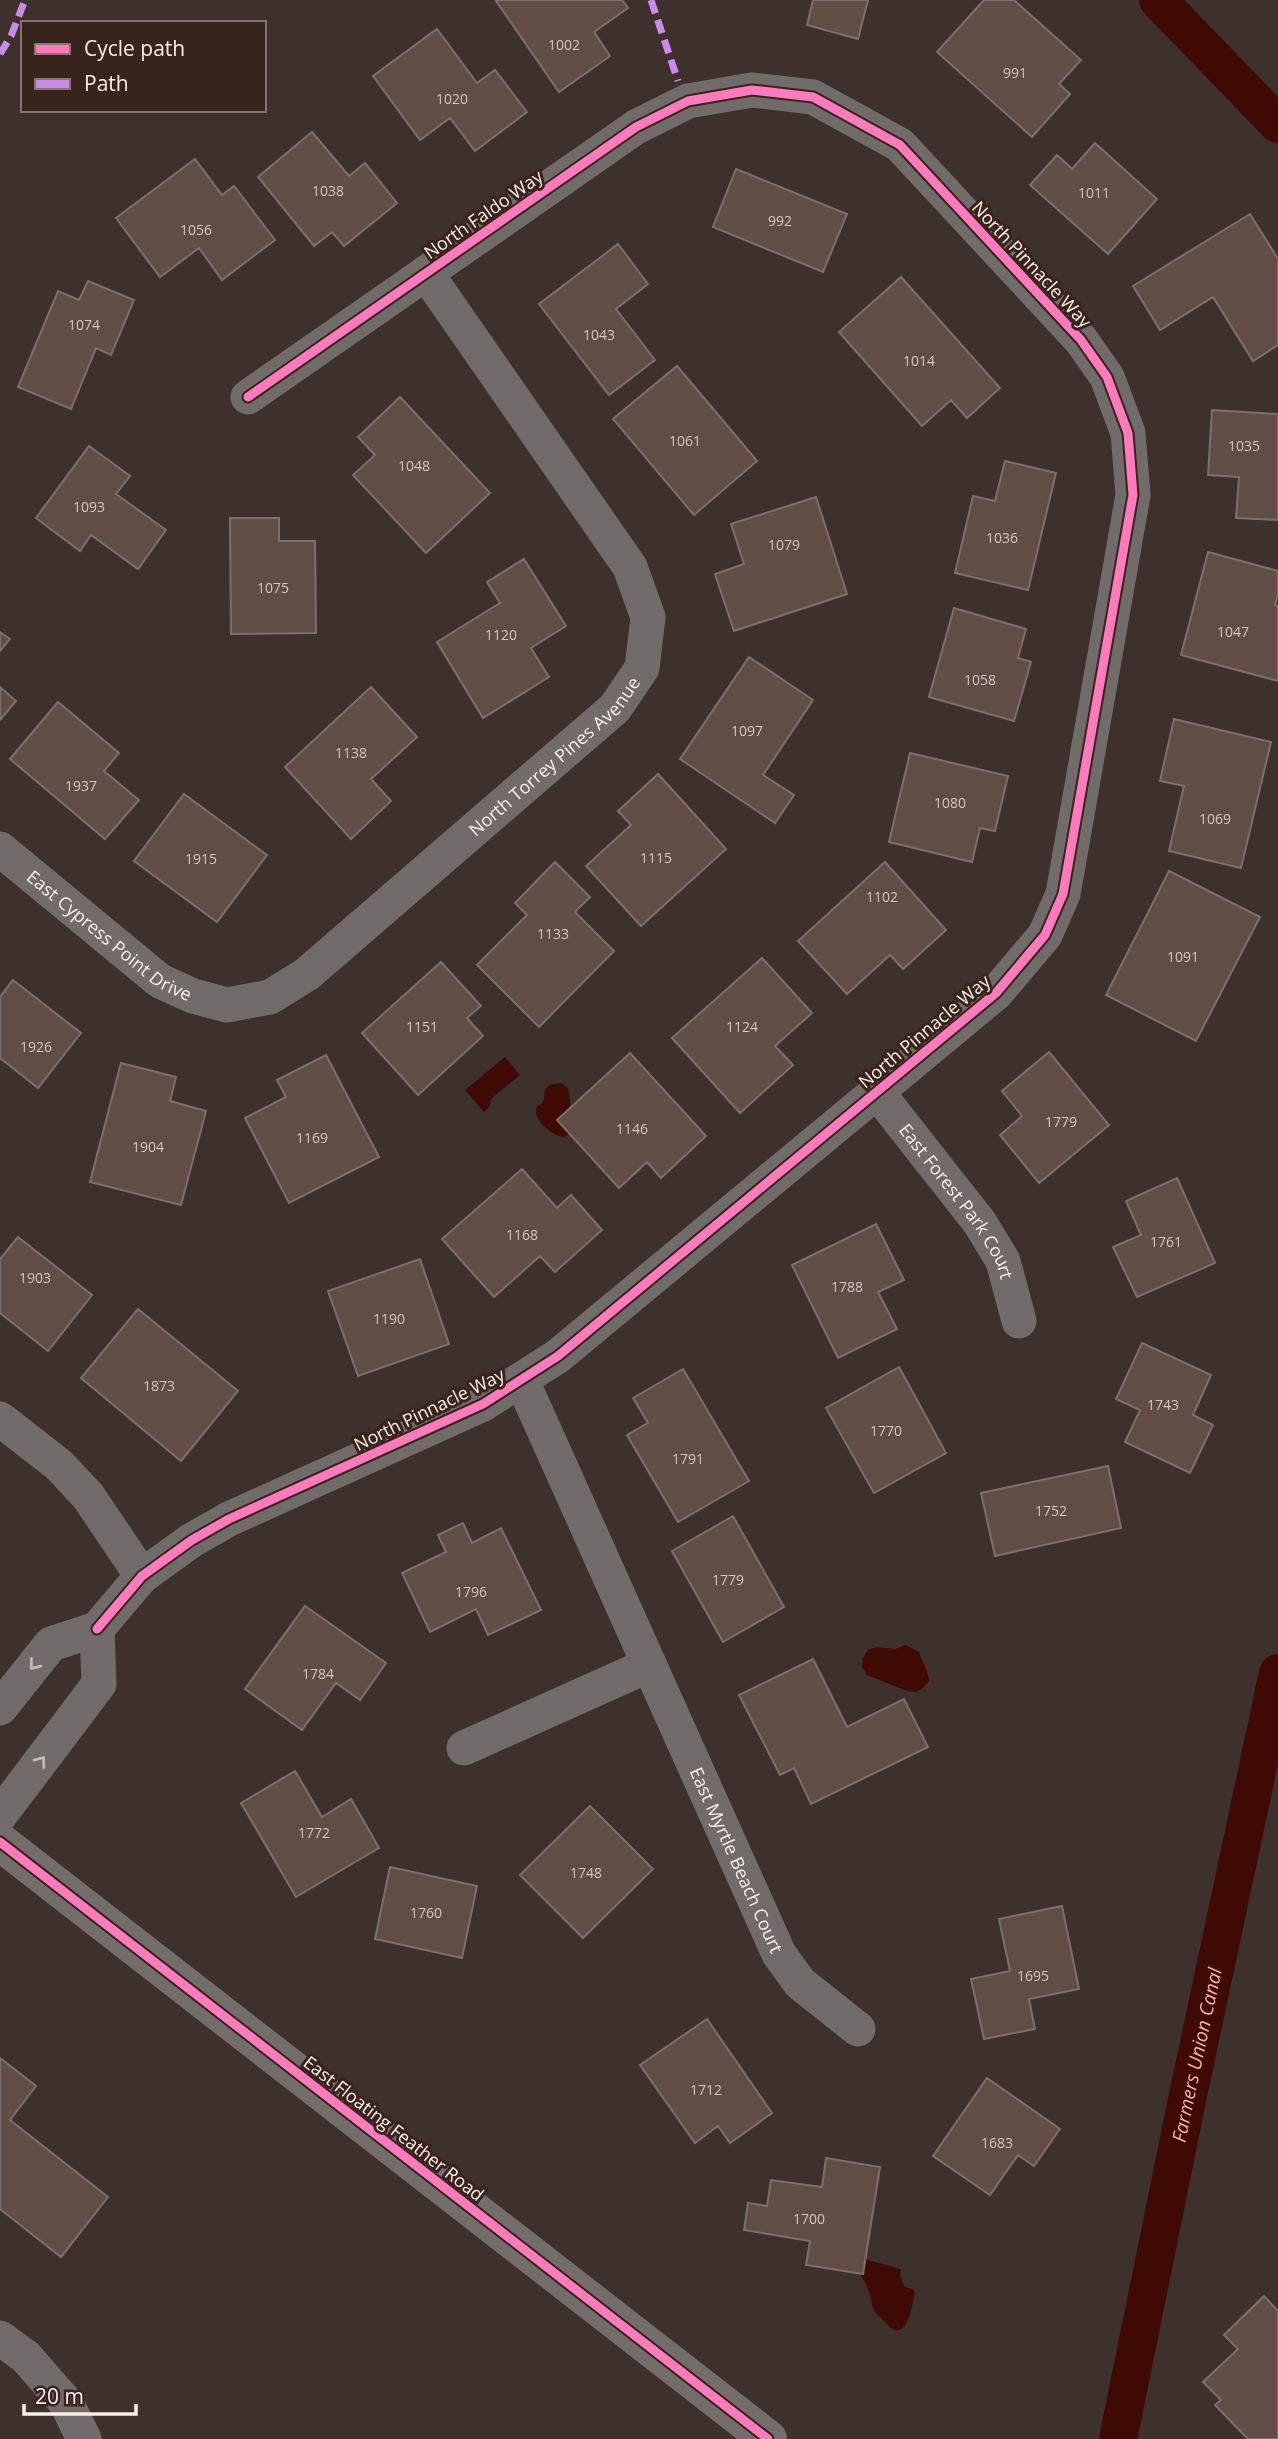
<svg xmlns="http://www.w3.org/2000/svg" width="1278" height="2439" viewBox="0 0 1278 2439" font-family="'Open Sans',sans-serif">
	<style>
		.water { fill: #400a04 }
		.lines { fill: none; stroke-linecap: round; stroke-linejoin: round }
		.canal { stroke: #400a04; stroke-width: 38 }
		.building { fill: #614c46; stroke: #7b706d; stroke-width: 2 }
		.street { stroke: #716c6a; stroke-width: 35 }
		.secondary { stroke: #746d6b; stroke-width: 38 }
		.quiet { stroke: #ca8be6; stroke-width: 7; stroke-dasharray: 14 7; stroke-linecap: butt }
		.cycleway-casing { stroke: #39231d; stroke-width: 13 }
		.cycleway { stroke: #fd7abc; stroke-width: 9 }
		.oneway { stroke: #c4b9b6 }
		.labels { text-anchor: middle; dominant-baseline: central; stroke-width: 6; stroke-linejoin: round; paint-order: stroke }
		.number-label { font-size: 14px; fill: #d5c5c0 }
		.street-label { font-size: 18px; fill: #fcede9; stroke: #39231d }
		.water-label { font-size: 19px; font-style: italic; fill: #f9b4a1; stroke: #39231d }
	</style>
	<rect width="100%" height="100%" fill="#3d302d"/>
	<!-- water -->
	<path class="water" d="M 505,1057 L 520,1075 L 491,1099 L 490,1106 L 484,1112 L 465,1090 Z
		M 561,1083 L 568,1088 C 572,1102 569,1117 571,1132 L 565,1137 C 555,1138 535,1122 536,1111 C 537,1102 539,1109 543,1101 C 545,1098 544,1093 545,1089 L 551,1084 Z
		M 906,1645 L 919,1652 C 922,1663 928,1670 929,1681 L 922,1689 L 916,1692 L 907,1691 L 867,1675 L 862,1667 L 863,1658 L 868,1650 L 876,1647 L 895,1649 Z
		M 864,2259 L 901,2269 L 900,2275 L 904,2286 L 915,2291 C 912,2305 907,2348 885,2322 C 882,2318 875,2314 874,2310 C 871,2304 871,2296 868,2289 C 864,2278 859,2277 858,2264 Z"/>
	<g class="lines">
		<!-- canal -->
		<g class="canal">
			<path d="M 1158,0 L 1278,124"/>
			<path id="s1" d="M 1118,2439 L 1187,2100 L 1278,1673"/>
		</g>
	</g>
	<!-- building -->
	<path class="building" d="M 498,0 L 622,0 L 628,8 L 594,32 L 610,56 L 559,92 L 496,1 Z
		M 813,0 L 868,0 L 858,39 L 807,25 Z
		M 984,0 L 1014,0 L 1081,60 L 1059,84 L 1070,94 L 1032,137 L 937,52 Z
		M 437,29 L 477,83 L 495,70 L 527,112 L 475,151 L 450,118 L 420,140 L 373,76 Z
		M 312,132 L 349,176 L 365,163 L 397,203 L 344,246 L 332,232 L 314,246 L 258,177 Z
		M 1095,143 L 1157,199 L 1108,254 L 1030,185 L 1057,155 L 1072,169 Z
		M 195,159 L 222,195 L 234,186 L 275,240 L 222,280 L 199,248 L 160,277 L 116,218 Z
		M 736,169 L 847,214 L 823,272 L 713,227 Z
		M 1250,214 L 1278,259 L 1278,345 L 1253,361 L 1213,297 L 1160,330 L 1133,286 Z
		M 618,244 L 648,284 L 616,309 L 655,360 L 609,395 L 539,304 Z
		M 901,277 L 1000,388 L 967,418 L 951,400 L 922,426 L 839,332 Z
		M 88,281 L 134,300 L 111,355 L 96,348 L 71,409 L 18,387 L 58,291 L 79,300 Z
		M 677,366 L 757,461 L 694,515 L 613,419 Z
		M 400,397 L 490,493 L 426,553 L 353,475 L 375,455 L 358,437 Z
		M 1212,410 L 1278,414 L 1278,520 L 1236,518 L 1239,477 L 1208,475 Z
		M 89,446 L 130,476 L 116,494 L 166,530 L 138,569 L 91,535 L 80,551 L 36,518 Z
		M 1005,461 L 1056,473 L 1028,590 L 955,573 L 973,496 L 995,501 Z
		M 816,497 L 847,594 L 734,631 L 715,574 L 744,564 L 731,524 Z
		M 230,518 L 279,518 L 279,541 L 315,541 L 316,633 L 231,634 Z
		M 1208,552 L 1278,571 L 1278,594 L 1275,605 L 1278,606 L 1278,681 L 1181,655 Z
		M 524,559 L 566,626 L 531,648 L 549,677 L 483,718 L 437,642 L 500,603 L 487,582 Z
		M 954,608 L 1026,629 L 1018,658 L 1031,662 L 1014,721 L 929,697 Z
		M 0,632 L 10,639 L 0,651 Z
		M 749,657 L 813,700 L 763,775 L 794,795 L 775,823 L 680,759 Z
		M 0,687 L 16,701 L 0,720 Z
		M 371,687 L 417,737 L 371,779 L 391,801 L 351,839 L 285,767 Z
		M 58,702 L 119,753 L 104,771 L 139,800 L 105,839 L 10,759 Z
		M 1174,719 L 1271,742 L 1241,868 L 1169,851 L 1184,786 L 1160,781 Z
		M 910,753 L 1008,776 L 995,831 L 980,828 L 972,862 L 889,842 Z
		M 658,774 L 726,849 L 641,926 L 586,866 L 631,825 L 618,811 Z
		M 184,794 L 267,855 L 217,922 L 134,861 Z
		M 555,862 L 590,897 L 575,912 L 614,951 L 539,1027 L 477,965 L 527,915 L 515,903 Z
		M 885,862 L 946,930 L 903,969 L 890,955 L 847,994 L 798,941 Z
		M 1169,871 L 1260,917 L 1196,1041 L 1106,995 Z
		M 762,958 L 812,1013 L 775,1046 L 793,1065 L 740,1113 L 672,1038 Z
		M 441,962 L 481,1006 L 467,1018 L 483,1036 L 418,1095 L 362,1033 Z
		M 13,980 L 81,1033 L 38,1088 L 0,1058 L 0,997 Z
		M 1049,1052 L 1109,1125 L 1039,1183 L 1000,1135 L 1022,1116 L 1002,1091 Z
		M 630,1053 L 706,1136 L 661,1178 L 647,1162 L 619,1188 L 557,1120 Z
		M 326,1055 L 379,1157 L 289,1203 L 245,1118 L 286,1097 L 277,1080 Z
		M 121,1063 L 176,1077 L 170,1101 L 206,1111 L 181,1205 L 90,1182 Z
		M 522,1169 L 557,1208 L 571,1195 L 602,1230 L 555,1272 L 540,1256 L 494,1297 L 442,1239 Z
		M 1177,1178 L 1215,1263 L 1137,1297 L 1113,1247 L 1141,1235 L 1126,1201 Z
		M 876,1224 L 904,1280 L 878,1292 L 897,1329 L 838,1358 L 792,1265 Z
		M 18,1237 L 92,1295 L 48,1351 L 0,1313 L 0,1259 Z
		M 420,1259 L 449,1344 L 358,1376 L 328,1291 Z
		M 138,1309 L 238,1391 L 181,1461 L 81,1378 Z
		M 1142,1343 L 1211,1375 L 1193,1415 L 1213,1425 L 1190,1473 L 1125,1442 L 1140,1410 L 1116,1399 Z
		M 899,1367 L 946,1453 L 874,1493 L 826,1408 Z
		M 683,1369 L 749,1481 L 678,1522 L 627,1435 L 648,1423 L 633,1398 Z
		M 1108,1466 L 1121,1528 L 995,1556 L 981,1493 Z
		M 733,1516 L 784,1607 L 723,1642 L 672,1551 Z
		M 463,1523 L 472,1543 L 501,1528 L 541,1610 L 488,1635 L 476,1609 L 430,1632 L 402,1573 L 446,1552 L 438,1535 Z
		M 305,1606 L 386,1663 L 360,1700 L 336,1683 L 302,1730 L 245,1689 Z
		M 813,1659 L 847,1727 L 904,1699 L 928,1747 L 811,1804 L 794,1768 L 780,1775 L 739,1695 Z
		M 295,1771 L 322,1817 L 351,1799 L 379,1848 L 296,1897 L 241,1803 Z
		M 590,1806 L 653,1869 L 583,1938 L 520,1875 Z
		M 390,1867 L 477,1886 L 462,1958 L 375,1939 Z
		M 1062,1906 L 1079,1989 L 1029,1999 L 1035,2029 L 984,2039 L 971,1979 L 1010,1971 L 999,1919 Z
		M 707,2019 L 772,2113 L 730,2143 L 718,2126 L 695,2143 L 640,2065 Z
		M 0,2058 L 36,2086 L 10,2120 L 108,2197 L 61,2257 L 0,2209 Z
		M 987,2078 L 1060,2129 L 1034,2166 L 1018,2155 L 990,2195 L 933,2156 Z
		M 826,2158 L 880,2167 L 863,2274 L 806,2265 L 810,2241 L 744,2230 L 748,2203 L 767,2206 L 771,2180 L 822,2187 Z
		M 1264,2296 L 1278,2311 L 1278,2439 L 1248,2439 L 1215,2405 L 1221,2400 L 1203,2382 L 1238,2349 L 1224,2335 Z"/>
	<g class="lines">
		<!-- street -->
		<g class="street">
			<path id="s2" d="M 0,849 L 160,981 L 193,996 L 227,1005 L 270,997 L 307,974 L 615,708 L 642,668 L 648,617 L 630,567 L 426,273"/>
			<path id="s3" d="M 877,1092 L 980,1223 L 1003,1261 L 1019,1321"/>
			<path id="s4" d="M 522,1381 L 779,1954 L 800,1983 L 858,2029"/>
			<path d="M 0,1419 L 59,1465 L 88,1496 L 142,1576"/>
			<path d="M 97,1629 L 142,1576 L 192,1540 L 229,1519 L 483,1404 L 558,1356 L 996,993 L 1045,935 L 1063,894 L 1133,495 L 1128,433 L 1107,377 L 1081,340 L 900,145 L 813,97 L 752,90 L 688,101 L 636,127 L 248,397"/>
			<path d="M 0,1708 L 51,1644 L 97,1629 L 99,1684 L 0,1815"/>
			<path d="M 464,1748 L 649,1665"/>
			<path d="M 0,2338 L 26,2357 L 67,2404 L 84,2439"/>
		</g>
		<!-- secondary -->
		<path class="secondary" d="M 0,1842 L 768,2439"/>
		<!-- quiet -->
		<path class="quiet" d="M 651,0 L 678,81
			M 0,54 L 11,36 L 25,0"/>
		<!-- cycleway casing -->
		<g class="cycleway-casing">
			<path id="cycleway" d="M 97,1629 L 142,1576 L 192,1540 L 229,1519 L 483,1404 L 558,1356 L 996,993 L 1045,935 L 1063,894 L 1133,495 L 1128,433 L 1107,377 L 1081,340 L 900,145 L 813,97 L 752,90 L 688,101 L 636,127 L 248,397
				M 0,1842 L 768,2439"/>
		</g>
		<!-- cycleway -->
		<use href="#cycleway" class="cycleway"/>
	</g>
	<!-- one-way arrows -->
	<defs><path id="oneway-chevron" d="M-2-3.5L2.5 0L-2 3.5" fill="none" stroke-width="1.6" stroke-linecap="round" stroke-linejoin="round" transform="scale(1.75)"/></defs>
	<g class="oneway">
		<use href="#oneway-chevron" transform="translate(34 1665) rotate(129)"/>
		<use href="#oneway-chevron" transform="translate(41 1761) rotate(-53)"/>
	</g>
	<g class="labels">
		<!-- number labels -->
		<g class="number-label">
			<text x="564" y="44">1002</text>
			<text x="1015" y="72">991</text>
			<text x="452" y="98">1020</text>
			<text x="328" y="190">1038</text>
			<text x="1094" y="192">1011</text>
			<text x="780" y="220">992</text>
			<text x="196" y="229">1056</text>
			<text x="84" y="324">1074</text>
			<text x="599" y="334">1043</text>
			<text x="919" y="360">1014</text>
			<text x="685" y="440">1061</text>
			<text x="1244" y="445">1035</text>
			<text x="414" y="465">1048</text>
			<text x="89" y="506">1093</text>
			<text x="1002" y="537">1036</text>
			<text x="784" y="544">1079</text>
			<text x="273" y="587">1075</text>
			<text x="1233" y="631">1047</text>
			<text x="501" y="634">1120</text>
			<text x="980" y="679">1058</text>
			<text x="747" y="730">1097</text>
			<text x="351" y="752">1138</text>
			<text x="81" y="785">1937</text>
			<text x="950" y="802">1080</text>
			<text x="1215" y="818">1069</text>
			<text x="656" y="857">1115</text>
			<text x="201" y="858">1915</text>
			<text x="882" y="896">1102</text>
			<text x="553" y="933">1133</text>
			<text x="1183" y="956">1091</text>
			<text x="422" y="1026">1151</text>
			<text x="742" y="1026">1124</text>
			<text x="36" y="1046">1926</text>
			<text x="1061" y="1121">1779</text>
			<text x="632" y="1128">1146</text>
			<text x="312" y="1137">1169</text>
			<text x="148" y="1146">1904</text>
			<text x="522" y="1234">1168</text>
			<text x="1166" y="1241">1761</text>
			<text x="35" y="1277">1903</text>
			<text x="847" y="1286">1788</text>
			<text x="389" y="1318">1190</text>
			<text x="159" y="1385">1873</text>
			<text x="1163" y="1404">1743</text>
			<text x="886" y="1430">1770</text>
			<text x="688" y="1458">1791</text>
			<text x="1051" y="1510">1752</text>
			<text x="728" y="1579">1779</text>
			<text x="471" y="1591">1796</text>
			<text x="318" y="1673">1784</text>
			<text x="314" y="1832">1772</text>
			<text x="586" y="1872">1748</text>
			<text x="426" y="1912">1760</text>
			<text x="1033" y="1975">1695</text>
			<text x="706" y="2089">1712</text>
			<text x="997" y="2142">1683</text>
			<text x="809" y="2218">1700</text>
		</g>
		<!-- street labels -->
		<g class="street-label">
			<text transform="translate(483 214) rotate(-35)">North Faldo Way</text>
			<text transform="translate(1032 264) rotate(47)">North Pinnacle Way</text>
			<text stroke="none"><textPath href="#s2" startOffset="696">North Torrey Pines Avenue</textPath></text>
			<text stroke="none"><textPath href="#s2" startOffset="140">East Cypress Point Drive</textPath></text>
			<text transform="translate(924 1031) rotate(-40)">North Pinnacle Way</text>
			<text stroke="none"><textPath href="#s3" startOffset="136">East Forest Park Court</textPath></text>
			<text transform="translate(429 1409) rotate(-26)">North Pinnacle Way</text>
			<text stroke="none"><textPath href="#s4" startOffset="525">East Myrtle Beach Court</textPath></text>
			<text transform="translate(394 2128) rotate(38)">East Floating Feather Road</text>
		</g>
		<!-- water labels -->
		<g class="water-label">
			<text stroke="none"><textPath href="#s1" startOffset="392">Farmers Union Canal</textPath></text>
		</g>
	</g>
	<!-- legend -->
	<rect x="21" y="21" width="245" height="91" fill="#39231d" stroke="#87746f" stroke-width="2"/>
	<rect x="35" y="44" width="35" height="10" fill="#fd7abc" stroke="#87746f" stroke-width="2"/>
	<text x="84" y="56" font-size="21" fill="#fcede9">Cycle path</text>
	<rect x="35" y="79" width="35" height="10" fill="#ca8be6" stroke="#87746f" stroke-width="2"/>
	<text x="84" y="91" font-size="21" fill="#fcede9">Path</text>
	<!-- scale -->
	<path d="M24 2404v10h112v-10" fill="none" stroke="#fcede9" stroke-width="3.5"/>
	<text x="35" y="2404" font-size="21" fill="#fcede9" stroke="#39231d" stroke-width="5" paint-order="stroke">20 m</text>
</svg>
